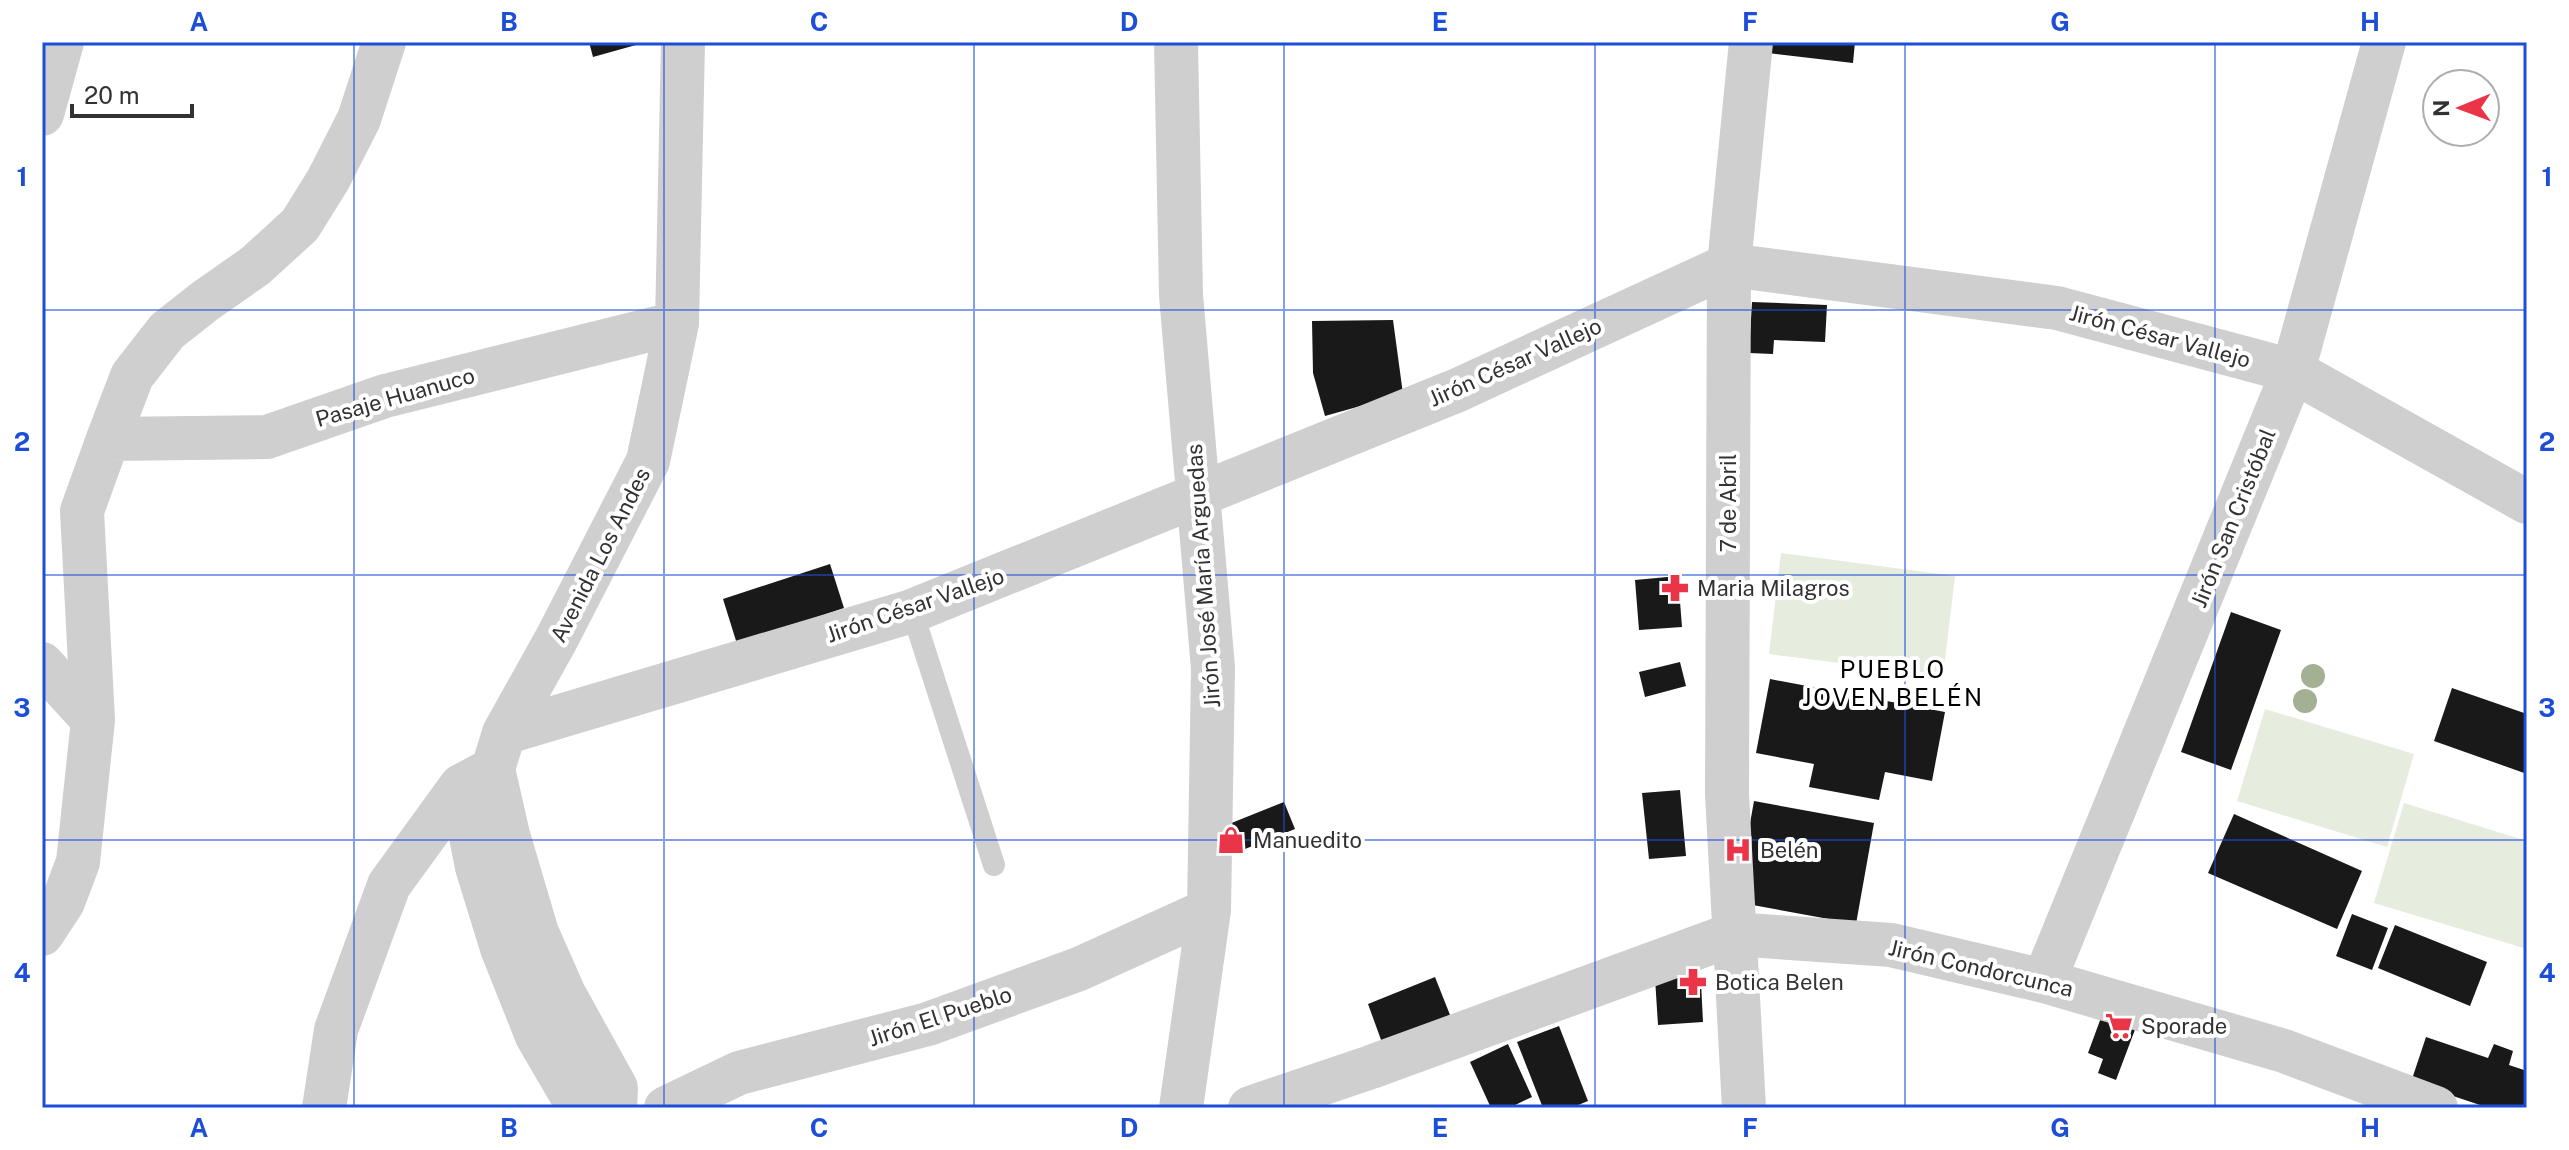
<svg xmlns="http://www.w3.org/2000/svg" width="2569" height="1150" viewBox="0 0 2569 1150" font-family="'Public Sans',sans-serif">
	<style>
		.green { fill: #e6ecde }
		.building { fill: #191919 }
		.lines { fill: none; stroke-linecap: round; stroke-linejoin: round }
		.lane { stroke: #cfcfcf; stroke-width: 22 }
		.street { stroke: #cfcfcf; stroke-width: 44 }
		.tree { fill: #a3b094 }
		.grid { fill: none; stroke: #1d4ed8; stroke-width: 2; stroke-opacity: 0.55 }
		.labels { text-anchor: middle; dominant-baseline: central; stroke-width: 8; stroke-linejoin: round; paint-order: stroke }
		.street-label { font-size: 22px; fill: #323232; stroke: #fff }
		.poi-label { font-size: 22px; fill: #323232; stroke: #fff; text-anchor: start }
		.neighbourhood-label { font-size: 24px; letter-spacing: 2px; fill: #000; stroke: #fff }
		.neatline { fill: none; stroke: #1d4ed8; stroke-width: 3 }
		.grid-label { font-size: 26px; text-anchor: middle; font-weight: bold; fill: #1d4ed8 }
	</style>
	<rect width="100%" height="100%" fill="#fff"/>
	<!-- green -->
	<path class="green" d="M 1781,553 L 1955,576 L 1943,676 L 1769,654 Z
		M 2265,709 L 2414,754 L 2387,847 L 2237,801 Z
		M 2404,803 L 2527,841 L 2527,949 L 2374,903 Z"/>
	<!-- building -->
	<path class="building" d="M 589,42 L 643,42 L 643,43 L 593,57 Z
		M 1769,42 L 1855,42 L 1853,63 L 1768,53 Z
		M 1752,302 L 1827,305 L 1825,342 L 1774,340 L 1773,354 L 1749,353 Z
		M 1393,320 L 1403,394 L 1325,416 L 1313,373 L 1312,321 Z
		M 830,564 L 844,608 L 737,644 L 723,599 Z
		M 1678,576 L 1682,627 L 1639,630 L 1635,580 Z
		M 2231,612 L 2281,630 L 2231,770 L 2181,752 Z
		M 1680,662 L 1686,686 L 1645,697 L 1639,672 Z
		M 1770,679 L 1945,712 L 1932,781 L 1885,772 L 1879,800 L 1809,787 L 1814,764 L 1756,753 Z
		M 2452,688 L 2527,714 L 2527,774 L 2434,741 Z
		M 1680,790 L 1686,856 L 1649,859 L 1642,793 Z
		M 1754,801 L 1874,823 L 1856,924 L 1736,902 Z
		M 1284,802 L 1295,829 L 1225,857 L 1214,830 Z
		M 2234,814 L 2362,871 L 2337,929 L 2208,873 Z
		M 2352,914 L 2388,928 L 2372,970 L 2336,956 Z
		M 2395,925 L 2487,962 L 2470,1006 L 2378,968 Z
		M 1691,976 L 1701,982 L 1703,1022 L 1658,1025 L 1655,978 Z
		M 1435,977 L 1452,1020 L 1384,1048 L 1368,1004 Z
		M 2102,1015 L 2136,1027 L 2116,1080 L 2098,1073 L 2103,1059 L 2088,1053 Z
		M 1559,1026 L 1588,1101 L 1571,1108 L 1543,1108 L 1517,1042 Z
		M 2426,1037 L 2488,1058 L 2494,1044 L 2513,1051 L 2509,1065 L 2527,1071 L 2527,1108 L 2489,1108 L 2411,1082 Z
		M 1508,1044 L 1532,1097 L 1509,1108 L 1491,1108 L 1470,1062 Z"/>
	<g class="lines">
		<!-- lane -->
		<path class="lane" d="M 912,611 L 994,865"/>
		<!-- street -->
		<path class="street" d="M 1176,42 L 1181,295 L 1213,668 L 1209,910 L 1181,1108
			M 42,114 L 62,42
			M 108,439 L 267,437 L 385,396 L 677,323
			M 42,664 L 93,720
			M 504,733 L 912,611 L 1458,390 L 1729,265 L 2057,308 L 2293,371 L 2527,502
			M 493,769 L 508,835 L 537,933 L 564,994 L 616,1088 L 615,1108
			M 461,786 L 477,867 L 502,948 L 537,1036 L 579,1108
			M 42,934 L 63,902 L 78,862 L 93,720 L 82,511 L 108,439 L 132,376 L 167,331 L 205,301 L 255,266 L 300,225 L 328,180 L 359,119 L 384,42
			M 2044,981 L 2293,371 L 2384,42
			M 324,1108 L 336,1030 L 389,885 L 461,786 L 493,769 L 504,733 L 557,638 L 648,461 L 677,323 L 683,42
			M 666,1108 L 739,1073 L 928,1024 L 1079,969 L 1209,910
			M 1250,1108 L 1371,1067 L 1734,934 L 1891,945 L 2044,981 L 2284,1051 L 2436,1108
			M 1744,1108 L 1727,794 L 1729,265 L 1751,42"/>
	</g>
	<!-- trees -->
	<g class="tree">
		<circle cx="2313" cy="676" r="12"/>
		<circle cx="2305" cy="701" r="12"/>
	</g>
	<!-- grid -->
	<path class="grid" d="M 354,42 L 354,1108M 664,42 L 664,1108M 974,42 L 974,1108M 1284,42 L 1284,1108M 1595,42 L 1595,1108M 1905,42 L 1905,1108M 2215,42 L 2215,1108M 42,310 L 2527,310M 42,575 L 2527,575M 42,840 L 2527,840"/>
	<!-- icons -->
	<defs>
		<g id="pharmacy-bare" transform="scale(2.16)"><path d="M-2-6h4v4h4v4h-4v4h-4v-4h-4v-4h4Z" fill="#ea3447" stroke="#fff" stroke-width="2.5" paint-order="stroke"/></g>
		<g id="shop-bare" transform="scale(2.16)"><path d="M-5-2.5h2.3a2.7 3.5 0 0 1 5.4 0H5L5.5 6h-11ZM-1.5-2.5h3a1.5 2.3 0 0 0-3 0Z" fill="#ea3447" stroke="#fff" stroke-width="2.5" paint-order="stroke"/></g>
		<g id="hospital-bare" transform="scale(2.16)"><path d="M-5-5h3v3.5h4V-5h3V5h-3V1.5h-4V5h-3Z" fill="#ea3447" stroke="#fff" stroke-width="2.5" paint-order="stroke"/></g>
		<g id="supermarket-bare" transform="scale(2.16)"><path d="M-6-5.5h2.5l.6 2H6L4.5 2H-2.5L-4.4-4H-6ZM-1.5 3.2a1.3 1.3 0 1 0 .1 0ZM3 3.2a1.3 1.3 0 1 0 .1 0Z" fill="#ea3447" stroke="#fff" stroke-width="2.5" paint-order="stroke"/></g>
	</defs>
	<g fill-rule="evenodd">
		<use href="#pharmacy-bare" x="1675" y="588"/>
		<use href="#shop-bare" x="1231" y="840"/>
		<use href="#hospital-bare" x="1738" y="850"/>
		<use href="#pharmacy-bare" x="1693" y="982"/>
		<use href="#supermarket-bare" x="2119" y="1026"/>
	</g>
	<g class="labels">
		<!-- street labels -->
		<g class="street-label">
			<text transform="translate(2160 336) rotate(15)">Jirón César Vallejo</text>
			<text transform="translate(1515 362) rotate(-24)">Jirón César Vallejo</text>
			<text transform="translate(395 397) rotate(-16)">Pasaje Huanuco</text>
			<text transform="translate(1728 503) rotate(-90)">7 de Abril</text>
			<text transform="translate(2233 518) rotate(-68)">Jirón San Cristóbal</text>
			<text transform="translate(600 555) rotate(-63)">Avenida Los Andes</text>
			<text transform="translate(1203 576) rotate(-94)">Jirón José María Arguedas</text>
			<text transform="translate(915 605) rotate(-19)">Jirón César Vallejo</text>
			<text transform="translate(1981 968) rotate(13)">Jirón Condorcunca</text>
			<text transform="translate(940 1016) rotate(-18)">Jirón El Pueblo</text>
		</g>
		<!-- poi labels -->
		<g class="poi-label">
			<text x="1697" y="588">Maria Milagros</text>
			<text x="1253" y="840">Manuedito</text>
			<text x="1760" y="850">Belén</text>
			<text x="1715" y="982">Botica Belen</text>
			<text x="2141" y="1026">Sporade</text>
		</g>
		<!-- neighbourhood labels -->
		<g class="neighbourhood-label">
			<text x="1893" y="669">PUEBLO<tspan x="1893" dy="28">JOVEN BELÉN</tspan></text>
		</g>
	</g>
	<!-- border -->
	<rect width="2569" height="1150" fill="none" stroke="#ffffff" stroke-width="88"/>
	<!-- north arrow -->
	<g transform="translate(2461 108) rotate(269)"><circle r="38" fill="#ffffff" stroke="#adadad" stroke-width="2"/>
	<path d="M0-6L14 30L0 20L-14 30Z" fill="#ea3447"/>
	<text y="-12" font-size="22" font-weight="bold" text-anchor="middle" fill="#323232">N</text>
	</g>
	<!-- scale -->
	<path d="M72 104v12h120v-12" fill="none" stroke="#323232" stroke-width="4"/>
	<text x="84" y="104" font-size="24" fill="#323232" stroke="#ffffff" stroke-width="6" paint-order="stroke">20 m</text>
	<rect x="44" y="44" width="2481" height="1062" class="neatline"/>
	<g class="grid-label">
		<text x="199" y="31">A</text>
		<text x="509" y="31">B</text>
		<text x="819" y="31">C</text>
		<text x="1129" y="31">D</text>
		<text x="1440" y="31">E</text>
		<text x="1750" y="31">F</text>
		<text x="2060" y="31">G</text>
		<text x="2370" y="31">H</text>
		<text x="22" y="186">1</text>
		<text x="2547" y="186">1</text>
		<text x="22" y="451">2</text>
		<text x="2547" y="451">2</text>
		<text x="22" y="717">3</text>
		<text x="2547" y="717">3</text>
		<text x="22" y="982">4</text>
		<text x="2547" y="982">4</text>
		<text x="199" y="1137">A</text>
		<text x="509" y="1137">B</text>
		<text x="819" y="1137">C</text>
		<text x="1129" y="1137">D</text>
		<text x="1440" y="1137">E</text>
		<text x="1750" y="1137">F</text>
		<text x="2060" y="1137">G</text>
		<text x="2370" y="1137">H</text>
	</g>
</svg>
